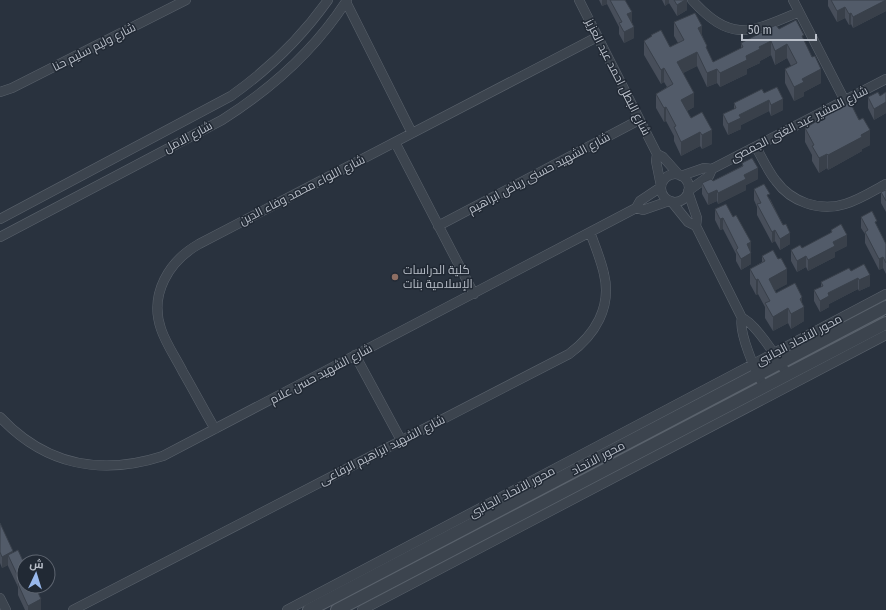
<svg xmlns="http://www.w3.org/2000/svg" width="886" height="610" viewBox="0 0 886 610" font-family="'Fira Sans Condensed',Cairo,sans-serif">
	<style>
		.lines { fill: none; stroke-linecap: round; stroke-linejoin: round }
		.minor-casing { stroke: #5a626c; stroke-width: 10 }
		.tertiary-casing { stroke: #5a626c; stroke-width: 14 }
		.minor { stroke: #3c444e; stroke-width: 9 }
		.tertiary { stroke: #3c444e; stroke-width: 12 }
		.wall { fill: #474e5a }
		.shaded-wall { fill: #39404a }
		.building { fill: #525b69; stroke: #39404a }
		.education-dot { fill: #8d6e63; stroke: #212934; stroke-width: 1.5 }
		.labels { text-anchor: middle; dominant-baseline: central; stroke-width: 3; stroke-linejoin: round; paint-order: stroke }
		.street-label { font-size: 12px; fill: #b9bfc9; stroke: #212934 }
		.poi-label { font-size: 12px; fill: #b9bfc9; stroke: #212934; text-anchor: start }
	</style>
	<rect width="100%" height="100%" fill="#29323e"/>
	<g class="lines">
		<!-- minor casing -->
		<g class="minor-casing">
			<path id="minor" d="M 579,0 L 657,154 L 656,161 L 661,186
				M 692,0 C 732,44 751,32 799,12
				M 793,0 L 845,101
				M 346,2 L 412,133
				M 0,92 L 12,88 L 186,0
				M 395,142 L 474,294
				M 756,147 C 762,158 768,171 776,181 C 791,202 820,212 845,204 C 859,200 873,191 886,184
				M 657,154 L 663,157 L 679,175
				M661 188a14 14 0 1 1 28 0a14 14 0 1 1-28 0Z
				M 681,176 L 704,168 L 712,169
				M 688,191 L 709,176 L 712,169 L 886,79
				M 688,192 L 697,218 L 696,226 L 742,318 C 756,323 779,361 787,374
				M 671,201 L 688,222 L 696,226
				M 636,208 L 643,210 L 669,201
				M 0,219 L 231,96 C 269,69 301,38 328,0
				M 438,226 L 639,120
				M 0,237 L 222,120 C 271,89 315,50 347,0
				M 742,318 C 738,332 756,373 764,386
				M 355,355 L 401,440
				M 0,417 C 45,465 101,476 163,456 L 636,208 L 640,201 L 661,187
				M 215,429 C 204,410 194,391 183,372 C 176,358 166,344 161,329 C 149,294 169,261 199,244 L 597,37
				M 0,598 L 6,610
				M 73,610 L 569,354 C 595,335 612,307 604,274 C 601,260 595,246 590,232
				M 287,610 L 886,294
				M 362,610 L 886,335"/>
		</g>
		<!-- tertiary casing -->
		<g class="tertiary-casing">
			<path id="tertiary" d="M 309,610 L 886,307
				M 337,610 L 886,323"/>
		</g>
		<!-- minor -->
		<use href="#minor" class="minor"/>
		<!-- tertiary -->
		<use href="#tertiary" class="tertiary"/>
	</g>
	<!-- wall -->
	<path class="wall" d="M 599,0 L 625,0 L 632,22 L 634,38 L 624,43 L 619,34 L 619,27 L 607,4 L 602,6 Z
		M 662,0 L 687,0 L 687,10 L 677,16 L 669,3 L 665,6 Z
		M 828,0 L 886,0 L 886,11 L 853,28 L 851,24 L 849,25 L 845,18 L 837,22 L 828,6 Z
		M 674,22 L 702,35 L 707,50 L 713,62 L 741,49 L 741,43 L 779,29 L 804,41 L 821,83 L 804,92 L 804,96 L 794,101 L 785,83 L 785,69 L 791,66 L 787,58 L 775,65 L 771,55 L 760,61 L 760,63 L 747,69 L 747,74 L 720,87 L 717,83 L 707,87 L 697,66 L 683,73 L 694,107 L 687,111 L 691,118 L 712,144 L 702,149 L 700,146 L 681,156 L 674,141 L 674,136 L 666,121 L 664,122 L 656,108 L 656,94 L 667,87 L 664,82 L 661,84 L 644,55 L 644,41 L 651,37 L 651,35 L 670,47 L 678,43 L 674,36 Z
		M 886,92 L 886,113 L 874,120 L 868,108 L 868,97 L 880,96 Z
		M 764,93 L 783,110 L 771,116 L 769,111 L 741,125 L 741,129 L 728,135 L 723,125 L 723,114 L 734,109 L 734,103 Z
		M 805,128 L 870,145 L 862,149 L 862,151 L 828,170 L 827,168 L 819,173 L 812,161 L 812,155 L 805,142 Z
		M 742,163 L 758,179 L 746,185 L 746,190 L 718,204 L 717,201 L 708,205 L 702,194 L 702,183 L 713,181 L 742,166 Z
		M 754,189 L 770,199 L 783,225 L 790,244 L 780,250 L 775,241 L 772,243 L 757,215 L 757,207 L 754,200 Z
		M 886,190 L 886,212 L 881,203 L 881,192 Z
		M 715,209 L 751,252 L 751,264 L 741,270 L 736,261 L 736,254 L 723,229 L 720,230 L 715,220 Z
		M 861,217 L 877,227 L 886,244 L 886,274 L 883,268 L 879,270 L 865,243 L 865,234 L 861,228 Z
		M 831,230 L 847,246 L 835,252 L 835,257 L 808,271 L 806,267 L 797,272 L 791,261 L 791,250 L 802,248 L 831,233 Z
		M 762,256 L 787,284 L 775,290 L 776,293 L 802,304 L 804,321 L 791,329 L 788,323 L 773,331 L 765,318 L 765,307 L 758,294 L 756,295 L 750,284 L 750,269 L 762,262 Z
		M 851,271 L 870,286 L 859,291 L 858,289 L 829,304 L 829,307 L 820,312 L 814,301 L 814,290 L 821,287 L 821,282 Z
		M 0,523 L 13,553 L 41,610 L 25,610 L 18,595 L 18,587 L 8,566 L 8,565 L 2,568 L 0,563 Z"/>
	<!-- shaded-wall -->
	<path class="shaded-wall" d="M 602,0 L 607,0 L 607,4 L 602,6 Z
		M 665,0 L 669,0 L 669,3 L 665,6 Z
		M 685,0 L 687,0 L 687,10 L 677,16 L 677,5 Z
		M 886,0 L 886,11 L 853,28 L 853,17 Z
		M 845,7 L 845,18 L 837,22 L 837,11 Z
		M 632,12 L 632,23 L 627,14 Z
		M 851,13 L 851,24 L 849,25 L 849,14 Z
		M 702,26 L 702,40 L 698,28 Z
		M 634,27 L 634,38 L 624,43 L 624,32 Z
		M 771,41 L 771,55 L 760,61 L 760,63 L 747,69 L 747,74 L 720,87 L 720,73 L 759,47 Z
		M 787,44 L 787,58 L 775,65 L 775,51 Z
		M 697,52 L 697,66 L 677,76 L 677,62 Z
		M 664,68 L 664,82 L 661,84 L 661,70 Z
		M 717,69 L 717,83 L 707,87 L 707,73 Z
		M 821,69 L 821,83 L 804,92 L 804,96 L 794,101 L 794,87 L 802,79 Z
		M 694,93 L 694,107 L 681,114 L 681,100 Z
		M 783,99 L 783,110 L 771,116 L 771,105 Z
		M 769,100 L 769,111 L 741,125 L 741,129 L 728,135 L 728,124 L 739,115 Z
		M 886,102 L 886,113 L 874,120 L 874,109 Z
		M 666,107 L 666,121 L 664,122 L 664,108 Z
		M 712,130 L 712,144 L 702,149 L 702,135 Z
		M 870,130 L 870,145 L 862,149 L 862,151 L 828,170 L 828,155 Z
		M 700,132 L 700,146 L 681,156 L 681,142 Z
		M 827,154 L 827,168 L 819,173 L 819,158 Z
		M 758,168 L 758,179 L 746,185 L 746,190 L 718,204 L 718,193 L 744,175 Z
		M 717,190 L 717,201 L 708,205 L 708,194 Z
		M 723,218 L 723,229 L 720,230 L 720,219 Z
		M 775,230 L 775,241 L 772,243 L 772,232 Z
		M 790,233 L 790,244 L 780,250 L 780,239 Z
		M 847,235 L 847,246 L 835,252 L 835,257 L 808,271 L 808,260 L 833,242 Z
		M 751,242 L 751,264 L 741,270 L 741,259 L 747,244 Z
		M 806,256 L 806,267 L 797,272 L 797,261 Z
		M 883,257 L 883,268 L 879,270 L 879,259 Z
		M 787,269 L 787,284 L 769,294 L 769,279 Z
		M 870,275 L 870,286 L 859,291 L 859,280 Z
		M 858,278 L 858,289 L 829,304 L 829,307 L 820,312 L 820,301 L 828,293 Z
		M 758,279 L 758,294 L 756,295 L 756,280 Z
		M 802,297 L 802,308 L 804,307 L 804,321 L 791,329 L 791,314 L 800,299 Z
		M 788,308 L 788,323 L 773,331 L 773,317 Z
		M 13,551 L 13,562 L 8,555 L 8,565 L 2,568 L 2,557 Z
		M 41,599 L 41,610 L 28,610 L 28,606 Z"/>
	<!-- building -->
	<path class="building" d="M 610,0 L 625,0 L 632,12 L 627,14 L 634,27 L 624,32 L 619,23 L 622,22 Z
		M 674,0 L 685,0 L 677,5 Z
		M 831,0 L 886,0 L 853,17 L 851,13 L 849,14 L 845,7 L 837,11 Z
		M 695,13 L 702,26 L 698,28 L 707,46 L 706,47 L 713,62 L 743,47 L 741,43 L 776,25 L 779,29 L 796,20 L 804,35 L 802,36 L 812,57 L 815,56 L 821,69 L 802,79 L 804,82 L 794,87 L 785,69 L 797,63 L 787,44 L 775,51 L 771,41 L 759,47 L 760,49 L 746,56 L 747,60 L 720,73 L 717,69 L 707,73 L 697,52 L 677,62 L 694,93 L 681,100 L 691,118 L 702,112 L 712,130 L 702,135 L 700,132 L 681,142 L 674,127 L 676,126 L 666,107 L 664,108 L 656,94 L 673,84 L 664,68 L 661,70 L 644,41 L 652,36 L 651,35 L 661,30 L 670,47 L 684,40 L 674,22 Z
		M 777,87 L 783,99 L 771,105 L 769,100 L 739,115 L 741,118 L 728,124 L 723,114 L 736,108 L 734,103 L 762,89 L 764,93 Z
		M 878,92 L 880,96 L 886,92 L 886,102 L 874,109 L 868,97 Z
		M 850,102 L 859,120 L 863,118 L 870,130 L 861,135 L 862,137 L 828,155 L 827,154 L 819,158 L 812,146 L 814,145 L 805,128 Z
		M 752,158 L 758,168 L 744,175 L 746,179 L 718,193 L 717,190 L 708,194 L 702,183 L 711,179 L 713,181 L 743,166 L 742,163 Z
		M 764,184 L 770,194 L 767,195 L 783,225 L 786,224 L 790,233 L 780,239 L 775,230 L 772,232 L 757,204 L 761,203 L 754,189 Z
		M 886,190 L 886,201 L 881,192 Z
		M 726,204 L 733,217 L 736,215 L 751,242 L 747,244 L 751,253 L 741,259 L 736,250 L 738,248 L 723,218 L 720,219 L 715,209 Z
		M 872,211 L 877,221 L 875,222 L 886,244 L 886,263 L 883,257 L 879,259 L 865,232 L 868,230 L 861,217 Z
		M 841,224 L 847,235 L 833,242 L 835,246 L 808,260 L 806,256 L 797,261 L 791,250 L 800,245 L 802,248 L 832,232 L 831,230 Z
		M 773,250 L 778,259 L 781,258 L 787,269 L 769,279 L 776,293 L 795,283 L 802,297 L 800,299 L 804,307 L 791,314 L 788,308 L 773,317 L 765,303 L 770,301 L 758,279 L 756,280 L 750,269 L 765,261 L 762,256 Z
		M 864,264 L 870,275 L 859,280 L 858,278 L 828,293 L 829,296 L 820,301 L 814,290 L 823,286 L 821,282 L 849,268 L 851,271 Z
		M 0,523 L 13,551 L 2,557 L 0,552 Z
		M 18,550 L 24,563 L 24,586 L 35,586 L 41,599 L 28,606 L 18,584 L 21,583 L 8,555 Z"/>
	<!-- markers -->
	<circle class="education-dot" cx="395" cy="277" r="4"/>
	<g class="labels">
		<!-- street labels -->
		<g class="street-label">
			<text transform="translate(94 47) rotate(-27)">شارع وليم سليم حنا</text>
			<text transform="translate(618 77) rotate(63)">شارع البطل احمد عبد العزيز</text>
			<text transform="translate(799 124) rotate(-27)">شارع المشير عبد الغنى الجمصى</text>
			<text transform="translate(188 137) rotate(-28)">شارع الامل</text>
			<text transform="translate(539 173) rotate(-28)">شارع الشهيد حسنى رياض ابراهيم</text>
			<text transform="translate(302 190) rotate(-27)">شارع اللواء محمد وفاء الدين</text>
			<text transform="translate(799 340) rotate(-28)">محور الاتحاد الجانبى</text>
			<text transform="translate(321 374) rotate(-28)">شارع الشهيد حسن علام</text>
			<text transform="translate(382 450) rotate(-27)">شارع الشهيد ابراهيم الرفاعى</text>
			<text transform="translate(598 458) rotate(-28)">محور الاتحاد</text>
			<text transform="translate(512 492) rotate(-28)">محور الاتحاد الجانبى</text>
		</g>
		<!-- poi labels -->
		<g class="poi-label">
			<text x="403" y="270">كلية الدراسات<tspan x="403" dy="14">الإسلامية بنات</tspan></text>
		</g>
	</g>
	<!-- north arrow -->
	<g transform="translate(36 574) rotate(4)"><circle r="19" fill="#212934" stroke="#5e6570"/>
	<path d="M0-3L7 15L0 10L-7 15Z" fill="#99b9ed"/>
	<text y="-6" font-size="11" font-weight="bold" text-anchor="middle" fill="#b9bfc9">ش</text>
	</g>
	<!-- scale -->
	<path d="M742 34v6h74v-6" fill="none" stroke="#b9bfc9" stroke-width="2"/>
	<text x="748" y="34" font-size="12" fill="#b9bfc9" stroke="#212934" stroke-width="3" paint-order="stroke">50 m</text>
</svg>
